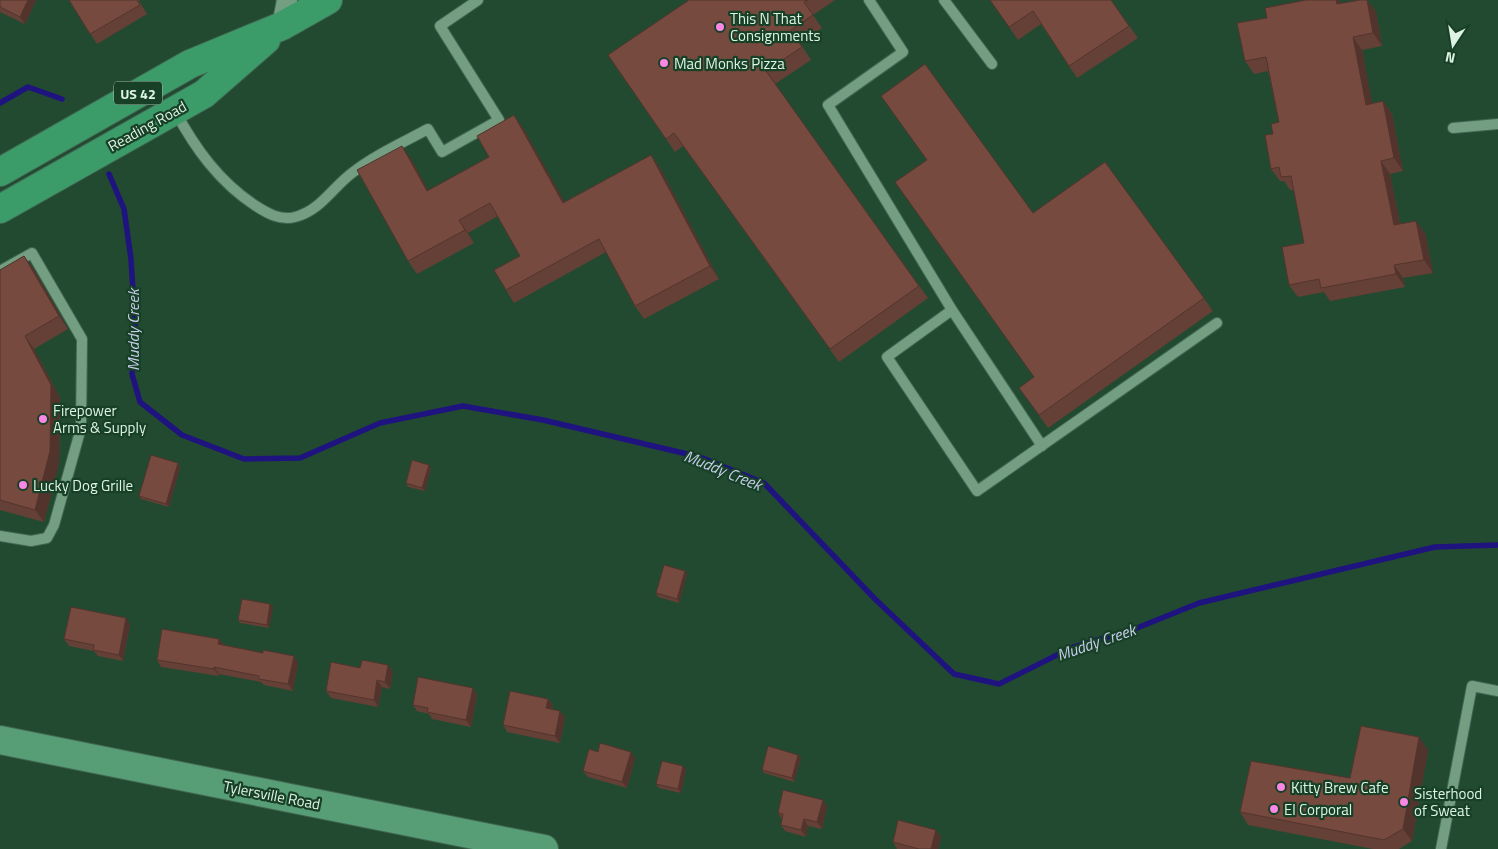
<svg xmlns="http://www.w3.org/2000/svg" width="1498" height="849" viewBox="0 0 1498 849" font-family="'Titillium Web',sans-serif">
	<style>
		.lines { fill: none; stroke-linecap: round; stroke-linejoin: round }
		.stream { stroke: #1f1380; stroke-width: 5.5 }
		.service-casing { stroke: #416752; stroke-width: 12 }
		.minor-casing { stroke: #416752; stroke-width: 22 }
		.secondary-casing { stroke: #416752; stroke-width: 30 }
		.primary-casing { stroke: #416752; stroke-width: 30 }
		.service { stroke: #739e81; stroke-width: 10 }
		.minor { stroke: #739e81; stroke-width: 20 }
		.secondary { stroke: #579d75; stroke-width: 28 }
		.primary { stroke: #3b9c69; stroke-width: 28 }
		.wall { fill: #654036 }
		.shaded-wall { fill: #53342c }
		.building { fill: #764a3f; stroke: #53342c }
		.poi-dot { fill: #fb87e5; stroke: #174027; stroke-width: 2 }
		.labels { text-anchor: middle; dominant-baseline: central; stroke-width: 4.5; stroke-linejoin: round; paint-order: stroke }
		.shield { fill: #174027; stroke: #a2bdab; stroke-width: 1 }
		.shield-label { font-size: 14px; font-weight: bold; fill: #ddf3e3 }
		.poi-label { font-size: 15px; fill: #ddf3e3; stroke: #174027; text-anchor: start }
		.street-label { font-size: 15px; fill: #ddf3e3; stroke: #174027 }
		.water-label { font-size: 16px; font-style: italic; fill: #c7ceea; stroke: #174027 }
	</style>
	<rect width="100%" height="100%" fill="#224a31"/>
	<g class="lines">
		<!-- stream -->
		<path class="stream" d="M 0,103 L 28,87 L 62,99
			M 109,174 L 124,209 L 131,259 L 136,340 L 132,374 L 140,402 L 182,435 L 244,459 L 300,458 L 380,423 L 463,406 L 543,420 L 700,457 L 764,483 L 875,599 L 954,674 L 999,684 L 1071,648 L 1137,628 L 1199,603 L 1435,547 L 1498,545"/>
		<!-- service casing -->
		<g class="service-casing">
			<path id="service" d="M 869,0 L 903,52 L 828,105 L 952,310 L 1042,446
				M 944,0 L 992,64
				M 175,111 C 195,148 219,182 256,206 C 267,213 280,221 295,217 C 320,211 332,188 352,173 C 375,155 402,143 428,129 L 442,152 L 499,120 L 440,26 L 478,0
				M 1453,128 L 1498,124
				M 0,271 L 32,253 L 82,339 L 81,428 L 54,525 L 47,538 L 31,541 L 0,536
				M 952,310 L 887,357 L 977,491 L 1217,323
				M 1441,849 L 1472,686 L 1498,691"/>
		</g>
		<!-- minor casing -->
		<g class="minor-casing">
			<path id="minor" d="M 282,26 L 287,0"/>
		</g>
		<!-- secondary casing -->
		<g class="secondary-casing">
			<path id="secondary" d="M 0,740 L 544,849"/>
		</g>
		<!-- primary casing -->
		<g class="primary-casing">
			<path id="primary" d="M 0,172 L 190,64 L 282,26 L 328,0
				M 0,209 L 204,94 L 266,40"/>
		</g>
		<!-- service -->
		<use href="#service" class="service"/>
		<!-- minor -->
		<use href="#minor" class="minor"/>
		<!-- secondary -->
		<use href="#secondary" class="secondary"/>
		<!-- primary -->
		<use href="#primary" class="primary"/>
	</g>
	<!-- wall -->
	<path class="wall" d="M 0,0 L 36,0 L 25,24 L 0,12 Z
		M 69,0 L 140,0 L 139,1 L 147,14 L 97,44 Z
		M 689,0 L 835,0 L 813,15 L 822,28 L 800,43 L 811,60 L 775,84 L 928,298 L 839,362 L 683,146 L 675,152 L 608,55 Z
		M 990,0 L 1111,0 L 1138,38 L 1077,78 L 1041,24 L 1018,40 Z
		M 1339,0 L 1341,4 L 1360,0 L 1367,0 L 1376,12 L 1382,46 L 1362,50 L 1372,104 L 1383,101 L 1392,114 L 1403,171 L 1390,174 L 1400,224 L 1425,233 L 1433,273 L 1403,278 L 1405,287 L 1330,301 L 1324,292 L 1298,297 L 1289,285 L 1304,243 L 1294,190 L 1290,190 L 1284,181 L 1280,181 L 1271,169 L 1273,134 L 1279,122 L 1268,71 L 1254,74 L 1245,61 L 1267,18 Z
		M 523,128 L 564,202 L 651,155 L 660,168 L 719,279 L 644,319 L 635,306 L 606,252 L 514,303 L 506,290 L 520,256 L 498,216 L 468,233 L 474,243 L 417,274 L 408,261 L 411,159 L 428,191 L 489,157 Z
		M 1105,162 L 1213,311 L 1048,428 L 1019,388 L 1034,377 L 1033,213 Z
		M 24,256 L 33,268 L 68,329 L 34,349 L 60,398 L 59,464 L 44,522 L 0,510 L 0,270 Z
		M 178,463 L 180,467 L 169,507 L 141,499 L 139,496 Z
		M 431,468 L 425,491 L 408,487 L 406,483 Z
		M 687,574 L 679,603 L 658,597 L 656,593 Z
		M 273,607 L 269,628 L 240,623 L 238,620 Z
		M 126,618 L 130,625 L 123,661 L 98,656 L 94,651 L 69,646 L 64,639 Z
		M 219,639 L 224,645 L 263,653 L 294,656 L 298,663 L 293,691 L 264,685 L 261,682 L 219,674 L 219,676 L 161,667 L 157,660 Z
		M 360,668 L 393,672 L 390,689 L 382,687 L 378,707 L 331,698 L 326,691 Z
		M 473,688 L 477,695 L 471,727 L 432,719 L 429,714 L 417,711 L 413,705 Z
		M 548,699 L 553,705 L 552,709 L 565,717 L 560,743 L 507,732 L 503,725 Z
		M 1428,750 L 1412,841 L 1399,849 L 1373,849 L 1248,825 L 1240,812 L 1350,778 Z
		M 598,752 L 635,758 L 627,788 L 588,777 L 583,771 Z
		M 798,755 L 801,758 L 794,782 L 764,773 L 762,770 Z
		M 686,769 L 681,793 L 659,788 L 656,784 Z
		M 823,800 L 827,807 L 822,829 L 808,826 L 806,837 L 785,831 L 781,825 L 782,819 L 778,813 Z
		M 941,837 L 938,849 L 897,849 L 893,842 Z"/>
	<!-- shaded-wall -->
	<path class="shaded-wall" d="M 28,0 L 36,0 L 25,24 L 20,17 Z
		M 1336,0 L 1339,0 L 1344,8 L 1337,4 Z
		M 1367,0 L 1376,12 L 1382,46 L 1373,33 Z
		M 1353,37 L 1362,50 L 1375,118 L 1366,105 Z
		M 1383,101 L 1392,114 L 1403,171 L 1394,158 Z
		M 514,115 L 523,128 L 572,215 L 563,203 Z
		M 402,146 L 411,159 L 436,204 L 427,191 Z
		M 651,155 L 660,168 L 719,279 L 710,266 Z
		M 1381,161 L 1390,174 L 1403,238 L 1394,225 Z
		M 459,220 L 468,233 L 474,243 L 465,230 Z
		M 1416,221 L 1425,233 L 1433,273 L 1424,260 Z
		M 24,256 L 33,268 L 68,329 L 59,316 Z
		M 1394,265 L 1403,278 L 1405,287 L 1396,274 Z
		M 25,336 L 34,349 L 60,398 L 59,464 L 44,522 L 35,510 Z
		M 178,463 L 180,467 L 169,507 L 166,504 Z
		M 429,465 L 431,468 L 425,491 L 422,488 Z
		M 685,571 L 687,574 L 679,603 L 677,599 Z
		M 270,604 L 273,607 L 269,628 L 267,625 Z
		M 126,618 L 130,625 L 123,661 L 119,655 Z
		M 219,639 L 224,645 L 218,644 Z
		M 294,656 L 298,663 L 293,691 L 288,684 Z
		M 388,665 L 393,672 L 390,689 L 385,682 Z
		M 214,667 L 219,674 L 219,676 L 214,669 Z
		M 377,680 L 382,687 L 378,707 L 374,700 Z
		M 473,688 L 477,695 L 471,727 L 466,720 Z
		M 548,699 L 553,705 L 551,715 L 546,708 Z
		M 560,711 L 565,717 L 560,743 L 555,736 Z
		M 1419,737 L 1428,750 L 1412,841 L 1403,829 Z
		M 631,752 L 635,758 L 627,788 L 622,782 Z
		M 798,755 L 801,758 L 794,782 L 792,778 Z
		M 683,766 L 686,769 L 681,793 L 678,789 Z
		M 823,800 L 827,807 L 822,829 L 817,822 Z
		M 804,819 L 808,826 L 806,837 L 801,830 Z
		M 936,830 L 941,837 L 938,849 L 931,849 Z"/>
	<!-- building -->
	<path class="building" d="M 0,0 L 28,0 L 20,17 L 0,7 Z
		M 69,0 L 137,0 L 140,5 L 90,34 Z
		M 689,0 L 808,0 L 804,2 L 813,15 L 791,30 L 802,47 L 766,71 L 919,286 L 830,349 L 674,133 L 666,139 L 608,55 Z
		M 990,0 L 1111,0 L 1129,26 L 1069,66 L 1033,11 L 1009,27 Z
		M 1306,0 L 1336,0 L 1337,4 L 1360,0 L 1367,0 L 1373,33 L 1353,37 L 1366,105 L 1383,101 L 1394,158 L 1381,161 L 1394,225 L 1416,221 L 1424,260 L 1394,265 L 1396,274 L 1321,288 L 1319,279 L 1289,285 L 1282,247 L 1304,243 L 1291,176 L 1281,177 L 1279,167 L 1271,169 L 1265,135 L 1273,134 L 1271,124 L 1279,122 L 1266,57 L 1245,61 L 1237,23 L 1267,18 L 1265,8 Z
		M 925,64 L 1033,213 L 1105,162 L 1204,298 L 1039,415 L 1019,388 L 1034,377 L 895,182 L 927,160 L 881,96 Z
		M 514,115 L 563,203 L 651,155 L 710,266 L 635,306 L 599,239 L 506,290 L 494,270 L 520,256 L 490,203 L 459,220 L 465,230 L 408,261 L 357,170 L 402,146 L 427,191 L 489,157 L 477,136 Z
		M 24,256 L 59,316 L 25,336 L 51,385 L 50,451 L 35,510 L 0,500 L 0,270 Z
		M 151,455 L 178,463 L 166,504 L 139,496 Z
		M 412,460 L 429,465 L 422,488 L 406,483 Z
		M 664,565 L 685,571 L 677,599 L 656,593 Z
		M 242,599 L 270,604 L 267,625 L 238,620 Z
		M 71,607 L 126,618 L 119,655 L 93,650 L 94,645 L 64,639 Z
		M 162,629 L 219,639 L 218,644 L 263,653 L 263,650 L 294,656 L 288,684 L 259,679 L 259,676 L 214,667 L 214,669 L 157,660 Z
		M 362,660 L 388,665 L 385,682 L 377,680 L 374,700 L 326,691 L 331,662 L 360,668 Z
		M 418,677 L 473,688 L 466,720 L 427,712 L 428,708 L 413,705 Z
		M 510,691 L 548,699 L 546,708 L 560,711 L 555,736 L 503,725 Z
		M 1361,726 L 1419,737 L 1403,829 L 1384,840 L 1240,812 L 1251,761 L 1350,778 Z
		M 600,743 L 631,752 L 622,782 L 583,771 L 589,749 L 598,752 Z
		M 768,746 L 798,755 L 792,778 L 762,770 Z
		M 662,761 L 683,766 L 678,789 L 656,784 Z
		M 783,790 L 823,800 L 817,822 L 804,819 L 801,830 L 781,825 L 783,814 L 778,813 Z
		M 898,820 L 936,830 L 931,849 L 919,849 L 893,842 Z"/>
	<!-- markers -->
	<g class="poi-dot">
		<circle cx="720" cy="27" r="5"/>
		<circle cx="664" cy="63" r="5"/>
		<circle cx="43" cy="419" r="5"/>
		<circle cx="23" cy="485" r="5"/>
		<circle cx="1281" cy="787" r="5"/>
		<circle cx="1404" cy="802" r="5"/>
		<circle cx="1274" cy="809" r="5"/>
	</g>
	<g class="labels">
		<!-- shield labels -->
		<rect class="shield" x="114" y="81.5" width="48" height="23" rx="4"/>
		<g class="shield-label">
			<text x="138" y="93">US 42</text>
		</g>
		<!-- poi labels -->
		<g class="poi-label">
			<text x="730" y="18">This N That<tspan x="730" dy="17">Consignments</tspan></text>
			<text x="674" y="63">Mad Monks Pizza</text>
			<text x="53" y="410">Firepower<tspan x="53" dy="17">Arms &amp; Supply</tspan></text>
			<text x="33" y="485">Lucky Dog Grille</text>
			<text x="1291" y="787">Kitty Brew Cafe</text>
			<text x="1414" y="793">Sisterhood<tspan x="1414" dy="17">of Sweat</tspan></text>
			<text x="1284" y="809">El Corporal</text>
		</g>
		<!-- street labels -->
		<g class="street-label">
			<text transform="translate(147 126) rotate(-29)">Reading Road</text>
			<text transform="translate(272 795) rotate(11)">Tylersville Road</text>
		</g>
		<!-- water labels -->
		<g class="water-label">
			<text transform="translate(133 330) rotate(-90)">Muddy Creek</text>
			<text transform="translate(723 470) rotate(22)">Muddy Creek</text>
			<text transform="translate(1096 642) rotate(-19)">Muddy Creek</text>
		</g>
	</g>
	<!-- north arrow -->
	<g transform="translate(1453 45) rotate(192)" stroke="#174027" stroke-width="4" paint-order="stroke">
	<path d="M0-4L9 19L0 12L-9 19Z" fill="#ddf3e3"/>
	<text y="-8" font-size="14" font-weight="bold" text-anchor="middle" fill="#ddf3e3">N</text>
	</g>
</svg>
